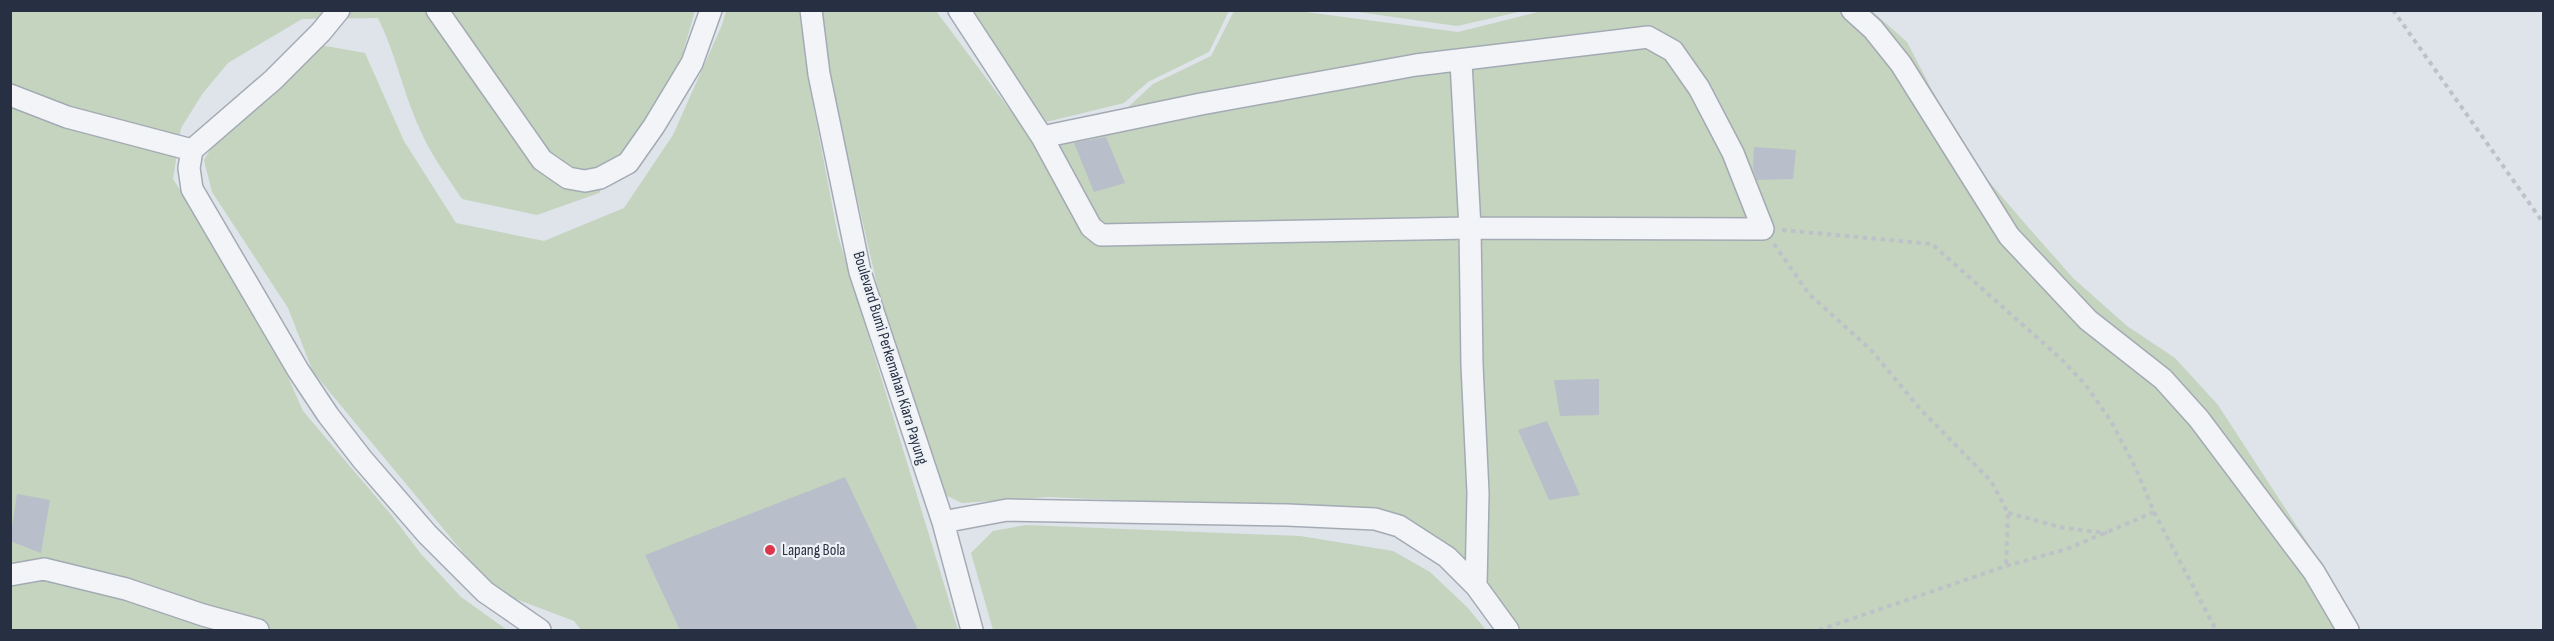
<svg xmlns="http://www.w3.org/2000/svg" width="2554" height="641" viewBox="0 0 2554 641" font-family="'Sofia Sans Condensed',sans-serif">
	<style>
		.green { fill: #c4d4bf }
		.building { fill: #b8beca }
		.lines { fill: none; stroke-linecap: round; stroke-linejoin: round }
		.minor-casing { stroke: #a4aab4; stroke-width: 24 }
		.path { stroke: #bdc1c8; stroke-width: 4; stroke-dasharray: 4.5 4.5; stroke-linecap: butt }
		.minor { stroke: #f2f4f7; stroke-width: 21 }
		.poi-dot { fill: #dc364b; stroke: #eef2f7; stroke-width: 2 }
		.labels { text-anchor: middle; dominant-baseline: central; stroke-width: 4.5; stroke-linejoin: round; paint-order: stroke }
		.street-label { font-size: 16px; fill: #263042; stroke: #eef2f7 }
		.poi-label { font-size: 16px; fill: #263042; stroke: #eef2f7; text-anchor: start }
	</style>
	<rect width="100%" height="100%" fill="#dfe3ea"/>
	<!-- green -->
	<path class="green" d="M 1546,10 L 1872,11 L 1907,42 L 1933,92 L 1979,170 L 2028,227 L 2073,278 L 2127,326 L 2175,358 L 2218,405 L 2324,568 L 2360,630 L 1521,630 L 1494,592 L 1468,564 L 1387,526 L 1181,503 L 1048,497 L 962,503 L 943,494 L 881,302 L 824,54 L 819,11 L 936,11 L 1028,134 L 1126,109 L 1153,84 L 1211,56 L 1234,11 L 1298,11 L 1458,32 Z
		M 10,11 L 695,11 L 682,56 L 643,128 L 599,193 L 537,215 L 462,199 C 449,179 433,158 423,136 C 404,98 397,56 378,18 L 302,19 L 228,63 L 203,93 L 181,128 L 173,179 L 262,318 L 303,411 L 393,517 L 421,554 L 461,597 L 507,630 L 11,630 Z
		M 726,11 L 799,11 L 808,78 L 838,236 L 958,630 L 581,630 L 574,621 L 495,591 L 313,372 L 288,308 L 212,192 L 204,160 L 234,110 L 320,45 L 365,53 L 404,141 L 456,223 L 544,241 L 624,208 L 673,135 L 722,25 Z
		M 949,11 L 1229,11 L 1209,52 L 1148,82 L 1124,103 L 1042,123 Z
		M 1351,11 L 1523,11 L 1457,26 Z
		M 1026,525 L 1300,536 L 1393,551 L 1430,572 L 1467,607 L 1486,630 L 993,630 L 971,553 L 993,531 Z"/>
	<!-- building -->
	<path class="building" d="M 1106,137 L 1125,183 L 1094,192 L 1074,143 Z
		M 1754,147 L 1796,150 L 1793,179 L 1757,180 L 1753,169 Z
		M 1599,379 L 1599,415 L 1560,416 L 1554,380 Z
		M 1547,421 L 1580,495 L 1549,500 L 1518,430 Z
		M 845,477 L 918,630 L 680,630 L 645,555 Z
		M 17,494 L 50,500 L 41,553 L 10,541 Z"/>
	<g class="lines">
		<!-- minor casing -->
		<g class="minor-casing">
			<path id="minor" d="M 339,10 L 321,32 L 273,80 L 192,150 L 189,168 L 192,189 L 298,370 L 328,415 L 362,459 L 427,534 L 485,592 L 540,630
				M 437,10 L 542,160 L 568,178 L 585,181 L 600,178 L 628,163 L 654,126 L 692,63 L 711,10
				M 811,10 L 819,74 L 860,272 L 943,522 L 972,630
				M 959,10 L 1042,137 L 1091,227 L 1101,235 L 1470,228 L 1763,229 L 1733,153 L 1699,88 L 1673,51 L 1648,37 L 1416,65 L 1201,104 L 1042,137
				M 1852,10 L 1873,29 L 1901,64 L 2009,236 L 2088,320 L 2163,379 L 2199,419 L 2314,572 L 2348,630
				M 1461,62 L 1470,228 L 1472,365 L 1478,493 L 1476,586
				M 10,95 L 67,117 L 192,150
				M 943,522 L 1007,510 L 1287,515 L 1375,519 L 1399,526 L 1447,557 L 1476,586 L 1508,630
				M 10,575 L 44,569 L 126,589 L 203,615 L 258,630"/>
		</g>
		<!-- path -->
		<path class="path" d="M 2393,10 L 2544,224
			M 1782,230 L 1932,244 L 2060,358 L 2085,384 L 2111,421 L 2136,469 L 2154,512 L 2216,630
			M 1774,244 L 1809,294 L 1871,350 L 1920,409 L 1991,481 L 2008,513 L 2006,566
			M 2008,513 L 2064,528 L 2107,533
			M 1819,630 L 2006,566 L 2067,549 L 2154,512"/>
		<!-- minor -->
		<use href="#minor" class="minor"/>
	</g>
	<!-- markers -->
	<circle class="poi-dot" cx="770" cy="550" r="6"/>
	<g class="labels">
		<!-- street labels -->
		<g class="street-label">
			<text transform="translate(890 358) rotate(73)">Boulevard Bumi Perkemahan Kiara Payung</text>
		</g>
		<!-- poi labels -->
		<g class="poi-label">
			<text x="782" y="550">Lapang Bola</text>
		</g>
	</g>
	<!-- border -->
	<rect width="2554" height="641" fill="none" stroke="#263042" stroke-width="24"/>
</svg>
